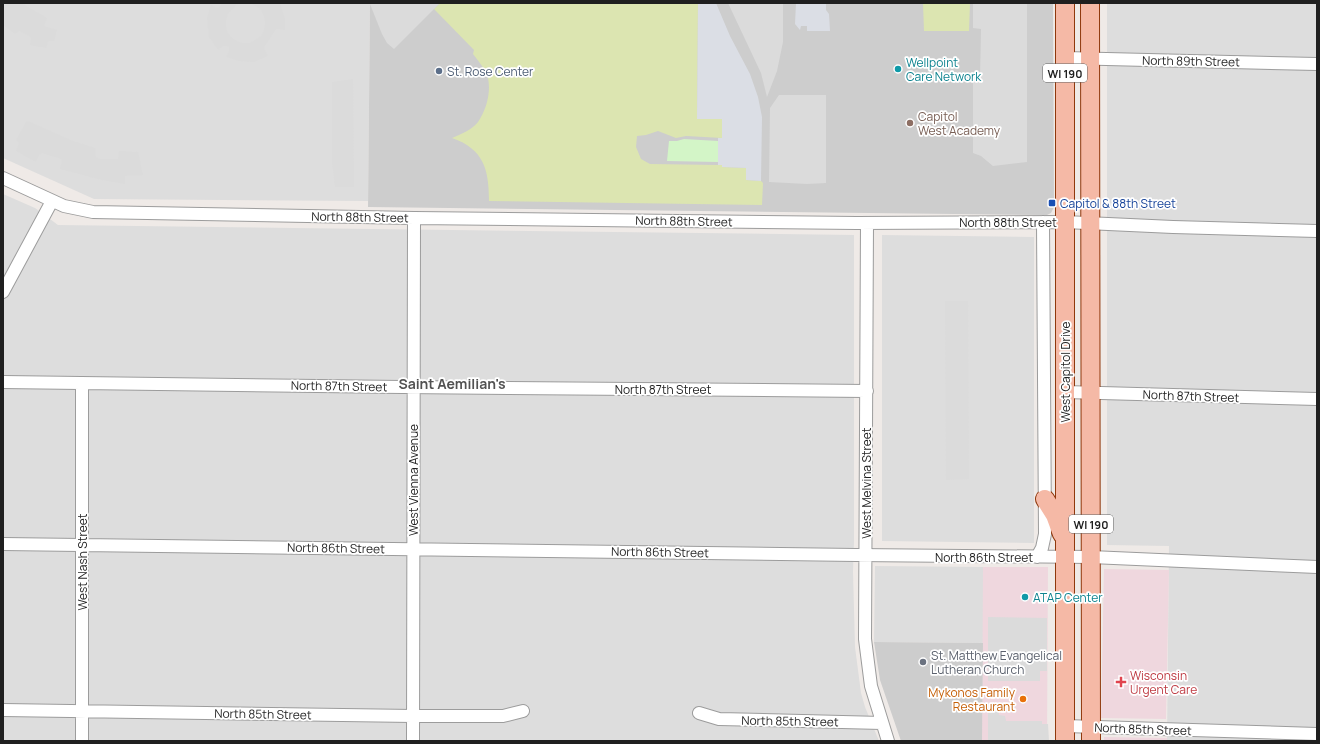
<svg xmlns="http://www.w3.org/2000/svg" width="1320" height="744" viewBox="0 0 1320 744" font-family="Manrope,sans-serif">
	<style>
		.residential { fill: #ddd }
		.commercial { fill: #efd7de }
		.religious { fill: #cdcdcd }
		.grass { fill: #dce5b1 }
		.park { fill: #d3f5c7 }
		.parking { fill: #dbdbdb; fill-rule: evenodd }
		.plaza { fill: #dbdee5 }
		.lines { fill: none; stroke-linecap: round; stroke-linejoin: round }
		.street-casing { stroke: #9c9c9c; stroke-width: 14 }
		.primary-casing { stroke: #8f380c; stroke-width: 20 }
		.street { stroke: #fff; stroke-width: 12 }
		.primary { stroke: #f5b9a6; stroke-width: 18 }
		.culture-dot { fill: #0f9aa8; stroke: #fff; stroke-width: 1.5 }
		.service-dot { fill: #5c6f8a; stroke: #fff; stroke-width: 1.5 }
		.education-dot { fill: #8d6e63; stroke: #fff; stroke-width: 1.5 }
		.transit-dot { fill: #1a4fb4; stroke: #fff; stroke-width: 1.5 }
		.worship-dot { fill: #6b7280; stroke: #fff; stroke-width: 1.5 }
		.health-dot { fill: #e0444e; stroke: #fff; stroke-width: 1.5 }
		.food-dot { fill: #e8710a; stroke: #fff; stroke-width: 1.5 }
		.labels { text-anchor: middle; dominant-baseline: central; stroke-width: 3.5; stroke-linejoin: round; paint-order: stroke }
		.shield { fill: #fff; stroke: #626262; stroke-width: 1 }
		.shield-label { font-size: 11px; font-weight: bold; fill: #1f1f1f }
		.street-label { font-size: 12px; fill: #1f1f1f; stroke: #fff }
		.culture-label { font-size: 12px; fill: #0d838f; stroke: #fff; text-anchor: start }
		.service-label { font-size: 12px; fill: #4e5e75; stroke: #fff; text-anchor: start }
		.education-label { font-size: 12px; fill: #785e54; stroke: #fff; text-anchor: start }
		.transit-label { font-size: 12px; fill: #164399; stroke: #fff; text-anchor: start }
		.worship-label { font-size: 12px; fill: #5b616d; stroke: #fff; text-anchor: start }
		.health-label { font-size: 12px; fill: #be3a42; stroke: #fff; text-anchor: start }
		.food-label { font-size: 12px; fill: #c56008; stroke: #fff; text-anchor: end }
		.quarter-label { font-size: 14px; font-weight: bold; fill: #525252; stroke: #fff }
	</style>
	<rect width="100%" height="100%" fill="#efeae7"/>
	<!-- residential -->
	<path class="residential" d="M 3,3 L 370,3 L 368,201 L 94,199 L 3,158 Z
		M 1107,3 L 1317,3 L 1317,741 L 1167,741 L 1169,546 L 1107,545 Z
		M 3,194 L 35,208 L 58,225 L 854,235 L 854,541 L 853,572 L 855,647 L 861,693 L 865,707 L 879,741 L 3,741 Z
		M 882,235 L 1034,237 L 1034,543 L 882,541 Z
		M 875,566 L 983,567 L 983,643 L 874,642 Z"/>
	<!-- commercial -->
	<path class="commercial" d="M 983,567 L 1048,567 L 1047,741 L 982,741 Z
		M 1104,569 L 1169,570 L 1166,719 L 1101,718 Z
		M 1104,737 L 1167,738 L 1167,741 L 1104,741 Z"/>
	<!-- religious -->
	<path class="religious" d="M 370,3 L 1053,3 L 1054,207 L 1051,213 L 1047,215 L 368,207 Z
		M 874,642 L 983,643 L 982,741 L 901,741 L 880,680 Z"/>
	<!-- grass -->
	<path class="grass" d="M 440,3 L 698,3 L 697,118 L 722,119 L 722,138 L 686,136 L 676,138 L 658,131 L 646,135 L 637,136 L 636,147 L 641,159 L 650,164 L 718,165 L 722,165 L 723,167 L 746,168 L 746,180 L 761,181 L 763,183 L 762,205 L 489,201 C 489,170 484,149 452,138 C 461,134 472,130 478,122 C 487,109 492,89 487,75 C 484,67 478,61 473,54 L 474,50 L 434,9 Z
		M 923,3 L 970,3 L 969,31 L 924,31 Z"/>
	<!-- park -->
	<path class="park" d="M 684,139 L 718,141 L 718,162 L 667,161 L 669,141 L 677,141 Z"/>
	<!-- parking -->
	<path class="parking" d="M 7,3 L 21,3 L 47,18 L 44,26 L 57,30 L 54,41 L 49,41 L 48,42 L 46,48 L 30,45 L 31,38 L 29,36 L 19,31 L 15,34 L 3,25 L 3,12 Z
		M 221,3 L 280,3 L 285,18 L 285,30 L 278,29 L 276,29 L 265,46 L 264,48 L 268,56 L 254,62 L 238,61 L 226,57 L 229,51 L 229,47 L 227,46 L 223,46 L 218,50 L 209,37 L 207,19 L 211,5 L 217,8 L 219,7 L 221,5 ZM 242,3 L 249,3 L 256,6 L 261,10 L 264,16 L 265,23 L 264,30 L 261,36 L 255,40 L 250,43 L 243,43 L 237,41 L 232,38 L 228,33 L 226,27 L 226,20 L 228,14 L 236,5 Z
		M 371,3 L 440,3 L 394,49 L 387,43 L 382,34 L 370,4 Z
		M 728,3 L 783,3 L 783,42 L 777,71 L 767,97 L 761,73 Z
		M 973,3 L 1027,3 L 1027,162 L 993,166 L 981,156 L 973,153 L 973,81 L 980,79 L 981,29 L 973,28 Z
		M 353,79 L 354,187 L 335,187 L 332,162 L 332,82 Z
		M 779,95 L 826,95 L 826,183 L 807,184 L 769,182 L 770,108 Z
		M 28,121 L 73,141 L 95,148 L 96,157 L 100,159 L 118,159 L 119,151 L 138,152 L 143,175 L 125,176 L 125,184 L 102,180 L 60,169 L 62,162 L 61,159 L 42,153 L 39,155 L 36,162 L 16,151 L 19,143 L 16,140 L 26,122 Z
		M 945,301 L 968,301 L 969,479 L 946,480 Z
		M 988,617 L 1047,618 L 1047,671 L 1040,671 L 1040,681 L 988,681 Z
		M 988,703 L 998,703 L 999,715 L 1005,716 L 1006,721 L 1042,721 L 1042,724 L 1048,724 L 1049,741 L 988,741 Z"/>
	<!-- plaza -->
	<path class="plaza" d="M 698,3 L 716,3 L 730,36 L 750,74 L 758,97 L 762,117 L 761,181 L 746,180 L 746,168 L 722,167 L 722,165 L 718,165 L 718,138 L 722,138 L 722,119 L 697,119 Z
		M 796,3 L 826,3 L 826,10 L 829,14 L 830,31 L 807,31 L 807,26 L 801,26 L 800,30 L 795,24 Z"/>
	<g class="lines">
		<!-- street casing -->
		<g class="street-casing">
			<path id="street" d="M 1065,58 L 1317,64
				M 3,178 L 64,206 L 93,212 L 414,218 L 857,223 L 1065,222 L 1173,227 L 1317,231
				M 867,223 L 865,639 L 871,686 L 888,741
				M 3,292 L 52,201
				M 3,382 L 402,387 L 867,391
				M 1065,392 L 1317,399
				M 3,544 L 856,555 L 1091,557 L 1317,567
				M 1037,557 L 1042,548 L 1045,534 L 1043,222
				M 3,710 L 413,716 L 503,716 L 523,711
				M 699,713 L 719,719 L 882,723
				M 1065,726 L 1317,734
				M 82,741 L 82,383
				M 413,741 L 414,218"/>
		</g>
		<!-- primary casing -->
		<g class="primary-casing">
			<path id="primary" d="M 1090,3 L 1091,741
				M 1045,499 L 1055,515 L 1062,534
				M 1065,741 L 1065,3"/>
		</g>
		<!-- street -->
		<use href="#street" class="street"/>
		<!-- primary -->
		<use href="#primary" class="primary"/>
	</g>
	<!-- markers -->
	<g class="culture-dot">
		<circle cx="898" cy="69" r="4"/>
		<circle cx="1025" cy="597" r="4"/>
	</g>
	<circle class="service-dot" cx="439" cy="71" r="4"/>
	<circle class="education-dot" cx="910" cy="123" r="4"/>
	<rect class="transit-dot" x="1048" y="199" width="8" height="8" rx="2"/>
	<circle class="worship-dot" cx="923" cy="662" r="4"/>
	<path class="health-dot" d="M1119 676h4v4h4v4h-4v4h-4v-4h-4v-4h4z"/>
	<circle class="food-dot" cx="1023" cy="699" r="4"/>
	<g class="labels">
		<!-- shield labels -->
		<g class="shield">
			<rect x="1043" y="64" width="44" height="18" rx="3"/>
			<rect x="1069" y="515" width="44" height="18" rx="3"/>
		</g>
		<g class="shield-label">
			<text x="1065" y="73">WI 190</text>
			<text x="1091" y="524">WI 190</text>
		</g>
		<!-- street labels -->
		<g class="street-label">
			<text transform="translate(1191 61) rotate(1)">North 89th Street</text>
			<text transform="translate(360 217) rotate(1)">North 88th Street</text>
			<text transform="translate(684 221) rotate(1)">North 88th Street</text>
			<text x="1008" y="222">North 88th Street</text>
			<text transform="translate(1065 372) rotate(-90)">West Capitol Drive</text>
			<text transform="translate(339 386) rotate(1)">North 87th Street</text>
			<text x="663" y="389">North 87th Street</text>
			<text transform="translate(1191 396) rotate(2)">North 87th Street</text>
			<text transform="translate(413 480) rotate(-90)">West Vienna Avenue</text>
			<text transform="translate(866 483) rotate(-90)">West Melvina Street</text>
			<text transform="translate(336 548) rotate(1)">North 86th Street</text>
			<text transform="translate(660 552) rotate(1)">North 86th Street</text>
			<text x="984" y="557">North 86th Street</text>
			<text transform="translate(82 562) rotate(-90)">West Nash Street</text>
			<text transform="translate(263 714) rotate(1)">North 85th Street</text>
			<text transform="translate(790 721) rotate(1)">North 85th Street</text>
			<text transform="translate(1143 729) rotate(2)">North 85th Street</text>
		</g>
		<!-- culture labels -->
		<g class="culture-label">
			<text x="906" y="62">Wellpoint<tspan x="906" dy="14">Care Network</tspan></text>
			<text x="1033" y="597">ATAP Center</text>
		</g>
		<!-- service labels -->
		<g class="service-label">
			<text x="447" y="71">St. Rose Center</text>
		</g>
		<!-- education labels -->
		<g class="education-label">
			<text x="918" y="116">Capitol<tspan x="918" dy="14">West Academy</tspan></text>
		</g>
		<!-- transit labels -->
		<g class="transit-label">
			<text x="1060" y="203">Capitol &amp; 88th Street</text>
		</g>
		<!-- worship labels -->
		<g class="worship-label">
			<text x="931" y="655">St. Matthew Evangelical<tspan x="931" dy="14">Lutheran Church</tspan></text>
		</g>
		<!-- health labels -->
		<g class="health-label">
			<text x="1130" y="675">Wisconsin<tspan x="1130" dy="14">Urgent Care</tspan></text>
		</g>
		<!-- food labels -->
		<g class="food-label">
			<text x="1015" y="692">Mykonos Family<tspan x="1015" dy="14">Restaurant</tspan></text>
		</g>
		<!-- quarter labels -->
		<g class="quarter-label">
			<text x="452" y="383">Saint Aemilian's</text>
		</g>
	</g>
	<!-- border -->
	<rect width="1320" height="744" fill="none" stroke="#1f1f1f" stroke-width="8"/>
</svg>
